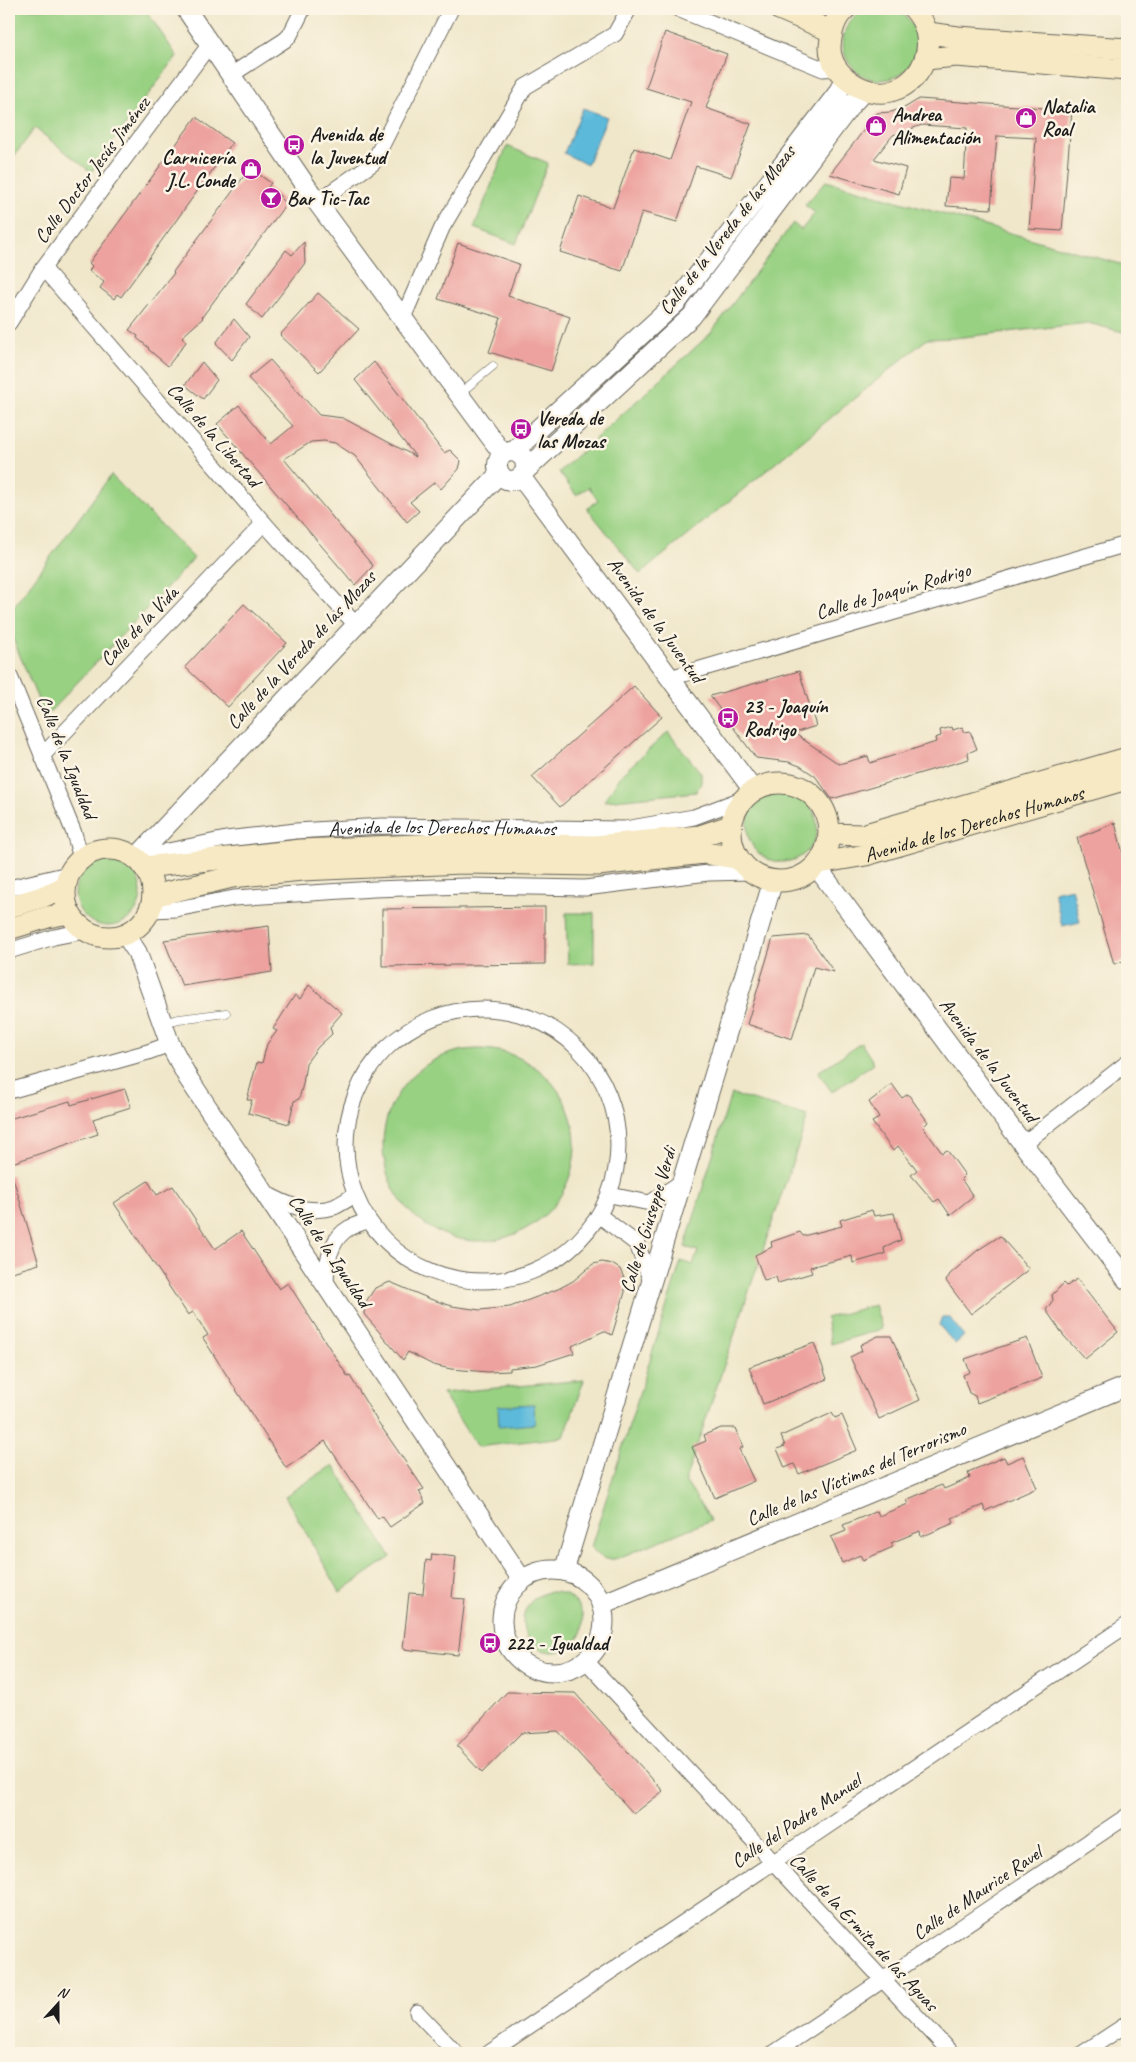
<svg xmlns="http://www.w3.org/2000/svg" width="1136" height="2062" viewBox="0 0 1136 2062" font-family="Caveat,sans-serif">
	<style>
		.green { fill: #99d183; stroke: #5a7650 }
		.water { fill: #5bb9da; stroke: #3c6a7b }
		.building { fill: #eda29f }
		.lines { fill: none; stroke-linecap: round; stroke-linejoin: round }
		.service-casing { stroke: #666359; stroke-width: 9 }
		.minor-casing { stroke: #666359; stroke-width: 17 }
		.tertiary-casing { stroke: #666359; stroke-width: 21 }
		.secondary-casing { stroke: #666359; stroke-width: 23 }
		.service { stroke: #fff; stroke-width: 8 }
		.minor { stroke: #fff; stroke-width: 15 }
		.tertiary { stroke: #fff; stroke-width: 19 }
		.secondary { stroke: #f6e9c3; stroke-width: 21 }
		.labels { text-anchor: middle; dominant-baseline: central; stroke-width: 5; stroke-linejoin: round; paint-order: stroke }
		.poi-label { font-size: 20px; font-weight: bold; fill: #1c1c1c; stroke: #fcf5e5; text-anchor: start }
		.street-label { font-size: 20px; fill: #1c1c1c; stroke: #fcf5e5 }
	</style>
	<rect width="100%" height="100%" fill="#fcf5e5"/>
	<filter id="ink" filterUnits="userSpaceOnUse"><feTurbulence type="fractalNoise" baseFrequency=".02" numOctaves="2"/><feDisplacementMap in="SourceGraphic" scale="10" xChannelSelector="R" yChannelSelector="G"/><feConvolveMatrix kernelMatrix="1 2 1 2 8 2 1 2 1" color-interpolation-filters="sRGB"/></filter>
	<filter id="wash" filterUnits="userSpaceOnUse"><feTurbulence type="fractalNoise" baseFrequency=".0096" numOctaves="4" result="noise"/><feDisplacementMap in="SourceGraphic" scale="20" xChannelSelector="R" yChannelSelector="G"/><feGaussianBlur stdDeviation="1.12" result="paint"/><feColorMatrix in="noise" values="0 0 0 0 0 0 0 0 0 0 0 0 0 0 0 0 0 1.4 0 .05"/><feComposite in="paint" operator="in"/></filter>
	<g filter="url(#wash)">
		<rect width="100%" height="100%" fill="#f0e7ca"/>
		<!-- green -->
		<path class="green" d="M843 43a37 37 0 1 1 74 0a37 37 0 1 1-74 0Z
			M 9,9 L 145,9 L 177,56 L 91,172 L 35,128 L 9,163 Z
			M 507,146 L 548,163 L 516,244 L 474,228 Z
			M 826,181 L 1127,266 L 1127,333 L 1088,323 L 954,338 L 927,339 L 640,574 L 587,508 L 598,501 L 589,487 L 576,495 L 559,472 L 710,334 L 793,223 L 801,230 L 815,213 L 805,205 Z
			M 111,475 L 194,558 L 45,717 L 9,629 L 9,613 Z
			M 668,732 L 701,773 L 701,783 L 696,792 L 604,801 L 622,774 Z
			M747 827a35 35 0 1 1 70 0a35 35 0 1 1-70 0Z
			M75 893a33 33 0 1 1 66 0a33 33 0 1 1-66 0Z
			M 566,913 L 594,913 L 594,963 L 568,964 Z
			M 861,1043 L 874,1063 L 832,1092 L 818,1072 Z
			M383 1145a96 96 0 1 1 192 0a96 96 0 1 1-192 0Z
			M 731,1094 L 808,1116 L 685,1481 L 711,1520 L 618,1558 C 606,1562 599,1557 591,1547 L 681,1261 L 693,1265 L 698,1251 L 685,1247 Z
			M 875,1305 L 882,1329 L 831,1344 L 826,1318 Z
			M 584,1380 L 564,1437 L 477,1447 L 442,1393 Z
			M 333,1465 L 391,1557 L 340,1592 L 285,1496 Z
			M523 1622a30 30 0 1 1 60 0a30 30 0 1 1-60 0Z"/>
		<!-- water -->
		<path class="water" d="M 583,108 L 607,117 L 587,165 L 564,153 Z
			M 1072,888 L 1080,922 L 1062,926 L 1054,892 Z
			M 942,1317 L 949,1317 L 964,1336 L 955,1344 L 939,1325 Z
			M 534,1404 L 535,1424 L 499,1427 L 498,1406 Z"/>
		<g id="blocks">
			<!-- building -->
			<path class="building" d="M 665,32 L 727,54 L 706,108 L 751,124 L 731,177 L 696,166 L 677,222 L 642,212 L 622,271 L 560,252 L 579,196 L 613,208 L 634,148 L 670,160 L 691,102 L 646,88 Z
				M 919,99 L 1072,110 L 1062,231 L 1029,229 L 1036,138 L 997,136 L 991,209 L 946,206 L 949,178 L 964,179 L 967,128 L 922,125 L 893,135 L 874,159 L 906,168 L 899,194 L 830,174 L 877,113 L 891,112 L 906,107 Z
				M 196,117 L 232,143 L 121,297 L 117,294 L 114,299 L 100,288 L 104,282 L 89,271 L 92,266 L 89,263 Z
				M 250,168 L 271,183 L 268,187 L 280,196 L 286,204 L 202,317 L 203,318 L 182,337 L 186,342 L 168,366 L 148,349 L 149,348 L 137,338 L 138,336 L 129,330 L 174,273 L 173,272 Z
				M 304,242 L 305,263 L 262,319 L 246,304 L 286,250 L 292,255 Z
				M 458,243 L 519,264 L 508,296 L 570,317 L 551,371 L 489,352 L 501,318 L 438,299 Z
				M 318,293 L 359,329 L 319,372 L 280,335 Z
				M 234,319 L 249,337 L 232,360 L 216,343 Z
				M 270,360 L 319,415 L 343,418 L 416,457 L 355,380 L 374,362 L 444,453 L 450,450 L 461,461 L 459,469 L 441,489 L 435,482 L 410,502 L 419,511 L 407,522 L 355,456 L 335,443 L 324,441 L 311,442 L 284,459 L 373,566 L 355,585 L 217,424 L 239,405 L 271,444 L 293,426 L 248,378 Z
				M 202,362 L 217,380 L 203,399 L 185,385 Z
				M 244,604 L 287,643 L 228,707 L 185,667 Z
				M 799,671 L 816,726 L 794,733 L 839,764 L 868,756 L 870,763 L 936,742 L 935,738 L 941,736 L 940,730 L 952,727 L 953,730 L 962,727 L 965,732 L 970,731 L 977,749 L 968,753 L 969,759 L 832,799 L 815,776 L 800,766 L 789,762 L 756,758 L 710,696 Z
				M 634,686 L 662,717 L 560,807 L 532,777 Z
				M 1115,823 L 1127,869 L 1127,960 L 1114,964 L 1077,838 Z
				M 545,907 L 545,964 L 382,966 L 382,909 Z
				M 269,926 L 272,972 L 182,986 L 164,940 Z
				M 808,935 L 834,972 L 814,967 L 792,1039 L 747,1024 L 773,938 Z
				M 309,985 L 342,1013 L 330,1027 L 332,1034 L 318,1047 L 306,1063 L 303,1084 L 299,1099 L 294,1101 L 289,1124 L 248,1113 L 252,1100 L 247,1100 L 257,1062 L 262,1063 L 267,1044 L 277,1031 L 273,1029 L 295,995 L 300,999 Z
				M 892,1084 L 902,1098 L 908,1094 L 928,1122 L 923,1127 L 942,1153 L 947,1150 L 965,1175 L 961,1179 L 973,1196 L 950,1215 L 939,1199 L 934,1202 L 911,1175 L 917,1170 L 898,1146 L 893,1151 L 872,1122 L 879,1118 L 869,1102 Z
				M 125,1089 L 131,1107 L 93,1119 L 98,1134 L 9,1164 L 9,1119 L 70,1101 L 71,1105 Z
				M 9,1175 L 12,1175 L 39,1264 L 9,1273 Z
				M 148,1181 L 157,1195 L 173,1186 L 215,1249 L 241,1231 L 279,1289 L 288,1283 L 348,1377 L 350,1376 L 376,1419 L 424,1489 L 419,1491 L 425,1503 L 390,1527 L 382,1516 L 378,1519 L 325,1441 L 286,1468 L 203,1338 L 208,1335 L 193,1312 L 188,1315 L 114,1203 Z
				M 872,1210 L 874,1216 L 894,1213 L 901,1240 L 884,1248 L 885,1254 L 853,1263 L 852,1256 L 810,1267 L 812,1273 L 778,1283 L 776,1277 L 764,1280 L 755,1255 L 772,1247 L 771,1242 L 800,1232 L 803,1236 L 842,1226 L 840,1220 Z
				M 1000,1236 L 1029,1269 L 971,1314 L 946,1281 L 950,1274 L 978,1250 Z
				M 602,1262 L 612,1264 L 620,1269 L 624,1278 L 625,1292 L 612,1335 L 604,1331 L 572,1346 L 574,1353 L 537,1365 L 510,1368 L 510,1371 L 488,1372 L 451,1369 L 433,1365 L 408,1352 L 403,1360 L 364,1314 L 365,1303 L 375,1288 L 390,1282 L 430,1299 L 452,1306 L 480,1310 L 510,1307 L 558,1289 L 573,1281 L 593,1264 Z
				M 1077,1279 L 1118,1332 L 1085,1359 L 1064,1336 L 1046,1310 L 1053,1300 L 1052,1295 L 1064,1283 L 1067,1286 Z
				M 878,1336 L 891,1336 L 920,1400 L 879,1419 L 850,1357 L 862,1351 L 860,1345 Z
				M 1027,1338 L 1042,1378 L 977,1403 L 975,1396 L 969,1393 L 963,1375 L 970,1372 L 965,1359 Z
				M 814,1343 L 827,1379 L 763,1404 L 749,1367 Z
				M 832,1413 L 835,1418 L 842,1415 L 857,1450 L 799,1474 L 794,1464 L 785,1468 L 777,1449 L 785,1446 L 781,1436 Z
				M 721,1428 L 735,1428 L 743,1447 L 739,1449 L 754,1481 L 715,1498 L 692,1447 L 706,1441 L 704,1435 Z
				M 1023,1456 L 1037,1488 L 985,1511 L 983,1505 L 952,1518 L 954,1523 L 921,1537 L 920,1531 L 891,1543 L 893,1547 L 863,1560 L 860,1555 L 842,1563 L 831,1537 L 846,1531 L 843,1525 L 877,1511 L 879,1516 L 908,1504 L 906,1500 L 934,1488 L 942,1485 L 944,1489 L 970,1478 L 968,1472 L 1004,1457 L 1007,1463 Z
				M 432,1554 L 456,1557 L 452,1598 L 465,1599 L 458,1655 L 403,1649 L 409,1593 L 423,1594 L 426,1560 L 431,1561 Z
				M 507,1692 L 575,1693 L 663,1791 L 634,1814 L 558,1731 L 521,1733 L 482,1773 L 457,1746 Z"/>
		</g>
	</g>
	<g filter="url(#ink)">
		<use href="#blocks" fill-opacity="0" stroke="#666359" stroke-width="1"/>
		<g class="lines">
			<!-- service casing -->
			<g class="service-casing">
				<path id="service" d="M 459,394 L 493,366
					M 162,1023 L 179,1019 L 226,1013"/>
			</g>
			<!-- minor casing -->
			<g class="minor-casing">
				<g id="minor">
					<path d="M 678,9 L 823,69 L 837,68"/>
					<path d="M 231,75 L 285,40 L 290,35 L 303,9"/>
					<path d="M 317,202 L 373,163 L 451,9"/>
					<path d="M 43,268 L 264,523 L 356,625"/>
					<path d="M 403,318 L 442,228 L 525,87 L 615,34 L 629,9"/>
					<path d="M 9,323 L 43,268 L 210,44"/>
					<path d="M 9,674 L 74,833 L 81,858"/>
					<path d="M 670,678 L 1127,544"/>
					<path d="M 42,756 L 264,523"/>
					<path id="s1" d="M 141,862 L 168,851 L 226,839 L 296,831 L 382,826 L 625,829 L 694,817 L 742,799"/>
					<path d="M 9,888 L 68,874"/>
					<path d="M 150,910 L 176,909 L 234,898 L 374,889 L 466,886 L 585,888 L 708,873 L 751,872"/>
					<path d="M 9,951 L 54,937 L 85,931"/>
					<circle cx="482" cy="1145" r="136"/>
					<path d="M 9,1091 L 148,1052 L 170,1044"/>
					<path d="M 1023,1144 L 1127,1063"/>
					<path d="M 265,1193 C 286,1205 310,1215 334,1207 C 341,1204 348,1199 355,1195"/>
					<path d="M 610,1195 L 650,1203 L 683,1181"/>
					<path d="M 600,1216 L 637,1244 L 652,1284"/>
					<path d="M 326,1285 C 326,1265 330,1239 349,1228 C 355,1225 362,1223 368,1220"/>
					<path d="M 586,1661 L 951,2053"/>
					<path d="M 417,2012 L 456,2053"/>
					<path d="M 489,2053 L 1127,1625"/>
					<path d="M 774,2053 L 1127,1816"/>
					<path d="M 1083,2053 L 1127,2024"/>
				</g>
			</g>
			<!-- tertiary casing -->
			<g class="tertiary-casing">
				<path id="tertiary" d="M 186,9 L 317,202 L 503,454
					M 514,451 L 677,302 L 837,94 L 845,79
					M 526,470 L 524,458 L 514,451 C 480,454 506,501 526,470 L 692,316 L 851,105 L 865,90
					M 521,477 L 753,790
					M 136,858 L 499,474
					M 816,866 L 1023,1144 L 1127,1280
					M 125,934 L 137,952 L 170,1044 L 188,1078 L 522,1580
					M502 1621a51 51 0 1 1 102 0a51 51 0 1 1-102 0Z
					M 564,1571 L 773,881
					M 602,1604 L 1127,1386"/>
			</g>
			<!-- secondary casing -->
			<g class="secondary-casing">
				<g id="secondary">
					<path d="M 779,9 L 831,31"/>
					<path d="M 845,9 C 834,18 831,33 830,47 C 830,75 865,98 891,91 C 928,81 939,36 914,9"/>
					<path d="M 928,33 L 958,37 L 1127,49"/>
					<path d="M 926,59 L 956,56 L 1127,70"/>
					<circle cx="780" cy="832" r="49"/>
					<path d="M 829,834 L 862,835 L 1127,758"/>
					<circle cx="109" cy="893" r="44"/>
					<path id="s2" d="M 819,863 L 866,855 L 1127,779"/>
					<path d="M 144,867 L 301,850 L 463,843 L 595,846 L 700,836 L 730,826"/>
					<path d="M 153,896 L 232,877 L 302,870 L 463,863 L 598,865 L 704,853 L 737,858"/>
					<path d="M 9,907 L 42,897 L 65,887"/>
					<path d="M 9,929 L 48,917 L 69,913"/>
				</g>
			</g>
			<!-- service -->
			<use href="#service" class="service"/>
			<!-- minor -->
			<use href="#minor" class="minor"/>
			<!-- tertiary -->
			<use href="#tertiary" class="tertiary"/>
			<!-- secondary -->
			<use href="#secondary" class="secondary"/>
		</g>
	</g>
	<!-- icons -->
	<defs>
		<g id="shop-disc" transform="scale(1.125)"><circle r="9.5" fill="#b5179e" stroke="#fcf5e5"/><path d="M-5-2.5h2.3a2.7 3.5 0 0 1 5.4 0H5L5.5 6h-11ZM-1.5-2.5h3a1.5 2.3 0 0 0-3 0Z" fill="#fff"/></g>
		<g id="bus-disc" transform="scale(1.125)"><circle r="9.5" fill="#b5179e" stroke="#fcf5e5"/><path d="M-5-6H5V4H4V6H2V4H-2V6H-4V4H-5ZM-3.5-4V0h7V-4ZM-3.5 1.2v1.5H-2V1.2ZM2 1.2v1.5H3.5V1.2Z" fill="#fff"/></g>
		<g id="bar-disc" transform="scale(1.125)"><circle r="9.5" fill="#b5179e" stroke="#fcf5e5"/><path d="M-6-5H6L.8 .8V4.5H3.5V6h-7V4.5H-.8V.8Z" fill="#fff"/></g>
	</defs>
	<g fill-rule="evenodd">
		<use href="#shop-disc" x="1026" y="118"/>
		<use href="#shop-disc" x="876" y="126"/>
		<use href="#bus-disc" x="294" y="145"/>
		<use href="#shop-disc" x="251" y="169"/>
		<use href="#bar-disc" x="271" y="198"/>
		<use href="#bus-disc" x="521" y="429"/>
		<use href="#bus-disc" x="728" y="718"/>
		<use href="#bus-disc" x="490" y="1643"/>
	</g>
	<g class="labels">
		<!-- poi labels -->
		<g class="poi-label">
			<text x="1042" y="106">Natalia<tspan x="1042" dy="23">Roal</tspan></text>
			<text x="892" y="114">Andrea<tspan x="892" dy="23">Alimentación</tspan></text>
			<text x="310" y="134">Avenida de<tspan x="310" dy="23">la Juventud</tspan></text>
			<text x="235" y="157" text-anchor="end">Carnicería<tspan x="235" dy="23">J.L. Conde</tspan></text>
			<text x="287" y="198">Bar Tic-Tac</text>
			<text x="537" y="418">Vereda de<tspan x="537" dy="23">las Mozas</tspan></text>
			<text x="744" y="706">23 - Joaquín<tspan x="744" dy="23">Rodrigo</tspan></text>
			<text x="506" y="1643">222 - Igualdad</text>
		</g>
		<!-- street labels -->
		<g class="street-label">
			<text transform="translate(92 170) rotate(-53)">Calle Doctor Jesús Jiménez</text>
			<text transform="translate(727 230) rotate(-52)">Calle de la Vereda de las Mozas</text>
			<text transform="translate(214 435) rotate(49)">Calle de la Libertad</text>
			<text transform="translate(893 591) rotate(-16)">Calle de Joaquín Rodrigo</text>
			<text transform="translate(656 620) rotate(54)">Avenida de la Juventud</text>
			<text transform="translate(139 626) rotate(-46)">Calle de la Vida</text>
			<text transform="translate(301 650) rotate(-47)">Calle de la Vereda de las Mozas</text>
			<text transform="translate(67 757) rotate(68)">Calle de la Igualdad</text>
			<text stroke="none"><textPath href="#s2" startOffset="160">Avenida de los Derechos Humanos</textPath></text>
			<text stroke="none"><textPath href="#s1" startOffset="305">Avenida de los Derechos Humanos</textPath></text>
			<text transform="translate(989 1060) rotate(53)">Avenida de la Juventud</text>
			<text transform="translate(648 1220) rotate(-73)">Calle de Giuseppe Verdi</text>
			<text transform="translate(330 1251) rotate(56)">Calle de la Igualdad</text>
			<text transform="translate(856 1474) rotate(-23)">Calle de las Víctimas del Terrorismo</text>
			<text transform="translate(796 1821) rotate(-34)">Calle del Padre Manuel</text>
			<text transform="translate(977 1893) rotate(-34)">Calle de Maurice Ravel</text>
			<text transform="translate(864 1932) rotate(47)">Calle de la Ermita de las Aguas</text>
		</g>
	</g>
	<!-- margin -->
	<rect width="1136" height="2062" fill="none" stroke="#fcf5e5" stroke-width="30"/>
	<!-- north arrow -->
	<g transform="translate(58 2004) rotate(21)" stroke="#fcf5e5" stroke-width="4" paint-order="stroke">
	<path d="M0-4L9 19L0 12L-9 19Z" fill="#1c1c1c"/>
	<text y="-8" font-size="14" font-weight="bold" text-anchor="middle" fill="#1c1c1c">N</text>
	</g>
</svg>
